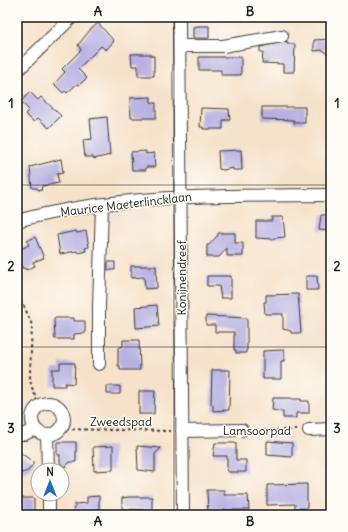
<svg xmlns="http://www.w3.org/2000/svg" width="348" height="532" viewBox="0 0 348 532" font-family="Delius,sans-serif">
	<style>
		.building { fill: #b7b1e2 }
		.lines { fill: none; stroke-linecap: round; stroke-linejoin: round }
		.minor-casing { stroke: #3d3a36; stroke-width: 14 }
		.path { stroke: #3d3a36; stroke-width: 2; stroke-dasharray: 3 3; stroke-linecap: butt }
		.minor { stroke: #fff; stroke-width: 12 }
		.grid { fill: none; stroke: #1c1c1c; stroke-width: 1; stroke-opacity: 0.55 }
		.labels { text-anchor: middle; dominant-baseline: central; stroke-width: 3; stroke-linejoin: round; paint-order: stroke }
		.street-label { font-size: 12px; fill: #1c1c1c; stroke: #fdfcf7 }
		.neatline { fill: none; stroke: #1c1c1c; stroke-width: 1.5 }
		.grid-label { font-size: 13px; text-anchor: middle; font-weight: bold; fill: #1c1c1c }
	</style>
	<rect width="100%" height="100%" fill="#fdfcf7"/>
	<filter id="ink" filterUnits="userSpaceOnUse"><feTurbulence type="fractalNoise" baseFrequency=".025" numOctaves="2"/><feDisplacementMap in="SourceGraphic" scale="8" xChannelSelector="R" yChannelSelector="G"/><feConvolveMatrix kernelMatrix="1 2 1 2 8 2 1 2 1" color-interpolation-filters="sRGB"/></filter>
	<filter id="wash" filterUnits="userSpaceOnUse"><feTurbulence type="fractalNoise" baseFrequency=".012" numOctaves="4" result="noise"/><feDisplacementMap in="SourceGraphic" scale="16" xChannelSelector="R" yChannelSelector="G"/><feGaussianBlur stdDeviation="0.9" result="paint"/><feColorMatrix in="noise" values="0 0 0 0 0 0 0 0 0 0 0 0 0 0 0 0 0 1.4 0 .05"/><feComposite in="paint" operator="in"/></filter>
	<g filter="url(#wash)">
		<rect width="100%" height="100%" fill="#f6e2ca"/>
		<g id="blocks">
			<!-- building -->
			<path class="building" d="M 98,23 L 114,41 L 106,50 L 101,46 L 78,69 L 87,78 L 79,85 L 77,84 L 67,93 L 65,91 L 63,93 L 54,84 L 65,72 L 62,69 L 81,50 L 78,45 L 90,30 Z
				M 199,26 L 209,26 L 209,38 L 193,38 L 193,27 Z
				M 331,39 L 331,57 L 323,50 L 314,51 L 314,40 Z
				M 287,41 L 287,44 L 295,44 L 294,72 L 283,72 L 283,64 L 262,63 L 263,52 L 260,52 L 260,47 Z
				M 131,54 L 151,54 L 151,56 L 154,56 L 154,76 L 138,76 L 138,66 L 132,66 Z
				M 199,57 L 241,57 L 241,75 L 221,75 L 221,70 L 199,70 Z
				M 30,92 L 38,100 L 41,97 L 61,116 L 49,128 L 38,118 L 34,122 L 25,114 L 29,110 L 21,102 Z
				M 151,97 L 151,102 L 156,103 L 156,118 L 131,118 L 130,98 Z
				M 262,107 L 305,107 L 305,123 L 294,123 L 294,120 L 262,119 Z
				M 201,108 L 229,109 L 230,120 L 223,120 L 223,129 L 203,129 L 203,127 L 200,127 Z
				M 107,117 L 110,155 L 94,159 L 93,157 L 85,157 L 83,140 L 92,139 L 90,119 Z
				M 241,150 L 242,170 L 233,170 L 233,168 L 223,170 L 219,169 L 218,151 Z
				M 146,151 L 146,154 L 154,153 L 155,167 L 146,167 L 146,170 L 132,170 L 131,152 Z
				M 61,159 L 63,173 L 57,174 L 59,183 L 42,186 L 41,191 L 36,188 L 32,188 L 30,167 Z
				M 321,215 L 331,215 L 331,231 L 319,230 Z
				M 272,217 L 283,217 L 285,237 L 274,238 L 274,239 L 256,238 L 256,221 L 272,221 Z
				M 76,231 L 77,233 L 86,231 L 89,247 L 85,248 L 86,251 L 78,253 L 77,251 L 60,254 L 57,235 Z
				M 218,233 L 235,233 L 235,243 L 243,243 L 243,256 L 227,256 L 227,248 L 219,257 L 207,257 L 207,245 L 209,245 L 218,235 Z
				M 35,237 L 44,258 L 33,262 L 35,266 L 26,270 L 25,268 L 23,269 L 21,264 L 17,266 L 17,251 L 29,245 L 27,241 Z
				M 108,262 L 115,262 L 115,270 L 108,270 Z
				M 131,266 L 156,266 L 157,288 L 145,289 L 144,277 L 131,278 Z
				M 207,276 L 231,276 L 231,298 L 221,298 L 219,286 L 207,286 Z
				M 306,276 L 317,276 L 318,290 L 306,290 Z
				M 298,294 L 301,333 L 291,333 L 291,331 L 283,329 L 283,314 L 265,314 L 264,302 L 266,302 L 266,295 Z
				M 157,305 L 159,326 L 136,328 L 135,307 Z
				M 206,316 L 247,318 L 247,350 L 246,350 L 246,353 L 236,353 L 236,350 L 234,350 L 234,332 L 215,332 L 215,325 L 206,325 Z
				M 54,318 L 74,318 L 74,321 L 85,321 L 85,333 L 74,334 L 74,339 L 55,339 Z
				M 123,340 L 139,340 L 140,370 L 120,370 L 120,366 L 118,366 L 118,348 L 123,346 Z
				M 284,350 L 284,361 L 281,361 L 281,379 L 263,379 L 263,351 Z
				M 60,363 L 75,363 L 74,384 L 65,383 L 65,386 L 52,386 L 52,369 L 60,369 Z
				M 212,370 L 230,370 L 229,410 L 213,411 L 213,405 L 211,404 Z
				M 107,386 L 120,386 L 120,394 L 107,394 Z
				M 139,391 L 155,391 L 154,414 L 139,414 Z
				M 273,398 L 291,398 L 291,399 L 301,399 L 301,401 L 309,401 L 309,413 L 296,413 L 296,418 L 283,418 L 283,412 L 272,410 Z
				M 267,441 L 292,443 L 292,457 L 267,455 Z
				M 57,442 L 76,442 L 76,462 L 70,462 L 65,467 L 60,463 L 60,455 L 57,455 Z
				M 215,443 L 236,443 L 236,460 L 246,460 L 246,472 L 229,472 L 227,470 L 227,456 L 213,456 Z
				M 113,446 L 113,470 L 94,471 L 93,447 Z
				M 137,446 L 161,448 L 155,454 L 155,472 L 138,470 Z
				M 17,450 L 33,462 L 34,463 L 28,471 L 22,473 L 18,471 Z
				M 307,484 L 307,508 L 295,508 L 295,504 L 267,505 L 267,485 Z
				M 207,490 L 224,490 L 224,495 L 248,495 L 249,510 L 224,510 L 224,514 L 208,514 Z
				M 99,496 L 99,515 L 68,515 L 75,508 L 75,504 L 87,503 L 87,497 Z
				M 129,497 L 152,497 L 152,510 L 122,509 L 122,498 Z
				M 17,498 L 34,498 L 34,515 L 23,515 L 23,511 L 17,512 Z"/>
		</g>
	</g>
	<g filter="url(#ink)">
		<use href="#blocks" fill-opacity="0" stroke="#3d3a36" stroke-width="1"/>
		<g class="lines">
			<!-- minor casing -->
			<g class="minor-casing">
				<path id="minor" d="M 179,17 L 183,515
					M 179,46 L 223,46 L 282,36
					M 17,71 L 72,17
					M 17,221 C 119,193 226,196 331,195
					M 99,364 L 99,307 L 102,205
					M32 419a16 16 0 1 1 32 0a16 16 0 1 1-32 0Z
					M 309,430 L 331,429
					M 182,431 L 242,430
					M 17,434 L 25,434 L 35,429
					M 47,435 L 48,470
					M 49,494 L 49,515"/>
			</g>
			<!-- path -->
			<path class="path" d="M 17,295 L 25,308 L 32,325 L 30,375 L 31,385 L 39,405
				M 60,429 L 171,431
				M 252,430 L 298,430"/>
			<!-- minor -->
			<use href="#minor" class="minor"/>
		</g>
	</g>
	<!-- grid -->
	<path class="grid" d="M 174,17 L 174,515M 17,185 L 331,185M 17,347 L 331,347"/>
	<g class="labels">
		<!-- street labels -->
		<g class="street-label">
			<text transform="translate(126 204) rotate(-7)">Maurice Maeterlincklaan</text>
			<text transform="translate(181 278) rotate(-90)">Konijnendreef</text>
			<text x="121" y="421">Zweedspad</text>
			<text x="257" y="430">Lamsoorpad</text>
		</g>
	</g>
	<!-- margin -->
	<rect width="348" height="532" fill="none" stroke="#fdfcf7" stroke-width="44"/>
	<!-- north arrow -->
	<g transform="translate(50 482)"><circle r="19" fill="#fdfcf7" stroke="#a3a29f"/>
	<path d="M0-3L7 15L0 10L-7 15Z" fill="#1f6fb2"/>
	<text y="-6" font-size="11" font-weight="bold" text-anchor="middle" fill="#1c1c1c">N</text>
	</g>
	<rect x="22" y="22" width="304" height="488" class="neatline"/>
	<g class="grid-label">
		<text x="98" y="16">A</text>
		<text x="250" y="16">B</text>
		<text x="11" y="108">1</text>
		<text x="337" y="108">1</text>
		<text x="11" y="271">2</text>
		<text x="337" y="271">2</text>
		<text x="11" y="433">3</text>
		<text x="337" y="433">3</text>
		<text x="98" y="526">A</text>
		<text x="250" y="526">B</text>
	</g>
</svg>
